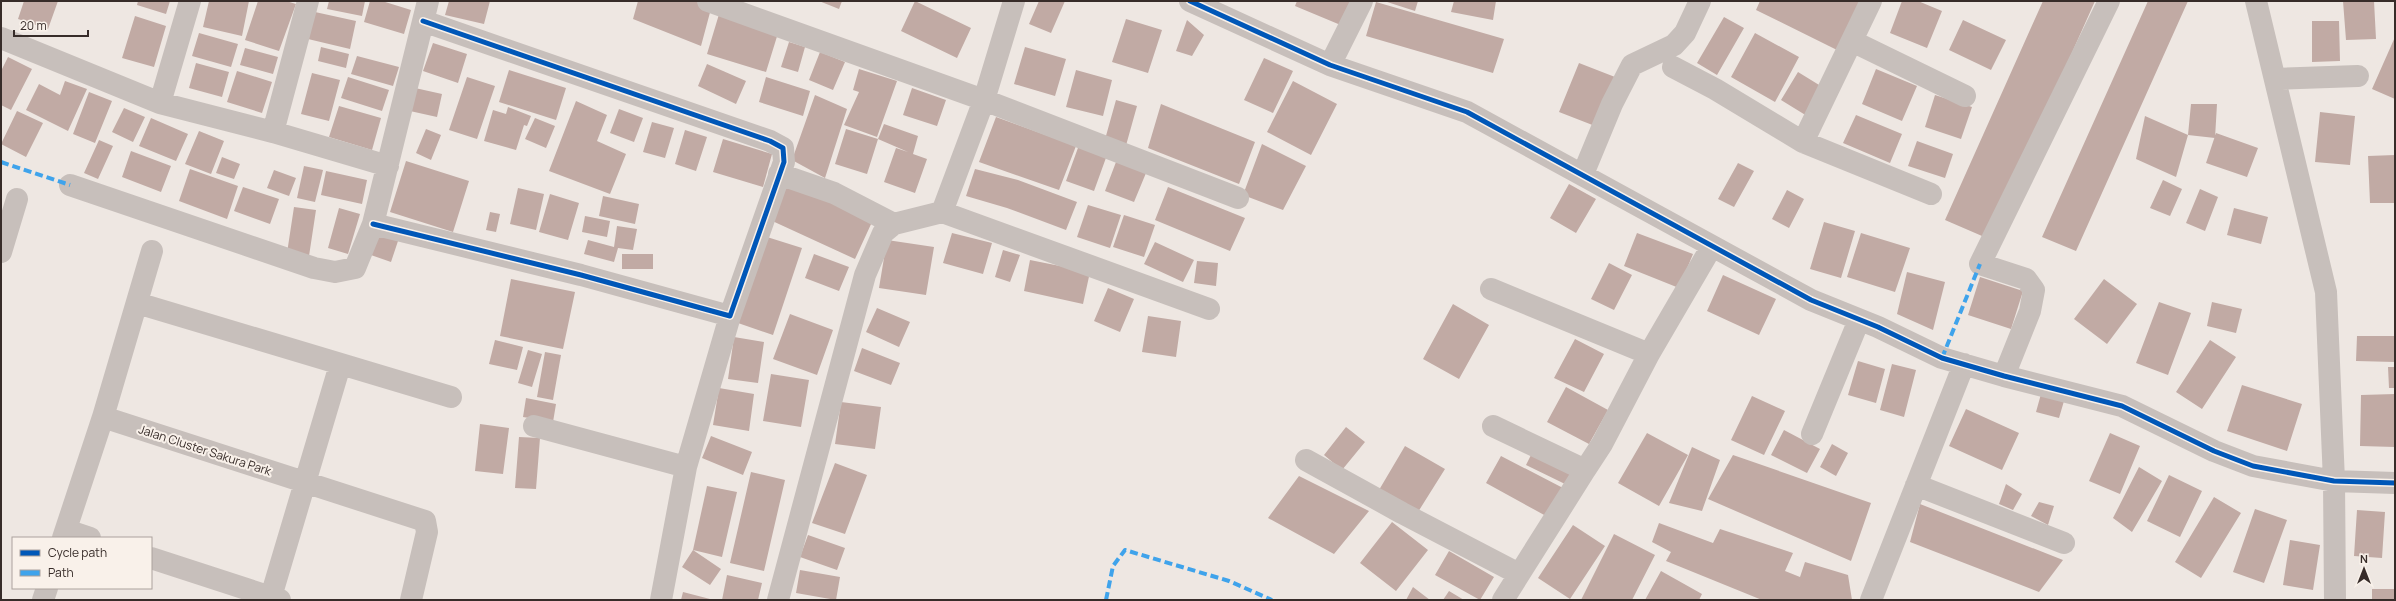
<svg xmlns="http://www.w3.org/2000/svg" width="2396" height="601" viewBox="0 0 2396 601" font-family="Manrope,sans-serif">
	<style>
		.building { fill: #c1aaa4 }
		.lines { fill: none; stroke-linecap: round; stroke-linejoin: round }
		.street { stroke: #c7bfbb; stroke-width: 22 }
		.quiet { stroke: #3fa3eb; stroke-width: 4; stroke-dasharray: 8 4; stroke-linecap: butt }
		.cycleway-casing { stroke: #f9f1ea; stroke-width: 8 }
		.cycleway { stroke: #0057b8; stroke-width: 5 }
		.labels { text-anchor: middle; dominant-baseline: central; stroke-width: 4; stroke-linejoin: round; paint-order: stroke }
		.street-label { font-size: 12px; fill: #372c29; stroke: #f9f1ea }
	</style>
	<rect width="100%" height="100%" fill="#eee7e2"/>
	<!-- building -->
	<path class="building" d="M 24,1 L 58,1 L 48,29 L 18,19 Z
		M 138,1 L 170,1 L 166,14 L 137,5 Z
		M 209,1 L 249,1 L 242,36 L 203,27 Z
		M 258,1 L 286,1 L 296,4 L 279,51 L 245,40 Z
		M 329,1 L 365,1 L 362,16 L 327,9 Z
		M 370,1 L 382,1 L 411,10 L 404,34 L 364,22 Z
		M 449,1 L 490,1 L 484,24 L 445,15 Z
		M 638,1 L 703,1 L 712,5 L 701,46 L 633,19 Z
		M 819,1 L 842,1 L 839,9 Z
		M 915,1 L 971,28 L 957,58 L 901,31 Z
		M 1039,1 L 1065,1 L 1051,33 L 1029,24 Z
		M 1297,1 L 1353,1 L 1343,26 L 1295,6 Z
		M 1384,1 L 1418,1 L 1415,11 Z
		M 1454,1 L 1496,1 L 1493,20 L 1451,12 Z
		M 1760,1 L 1860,1 L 1837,50 L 1756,10 Z
		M 1902,1 L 1918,1 L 1942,11 L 1927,48 L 1890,33 Z
		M 2043,1 L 2095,1 L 1989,239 L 1945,220 Z
		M 2148,1 L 2188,1 L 2076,251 L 2042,237 Z
		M 2343,1 L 2374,1 L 2376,39 L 2346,40 Z
		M 1376,2 L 1504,39 L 1493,73 L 1366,36 Z
		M 720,11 L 779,30 L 766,72 L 707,54 Z
		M 315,12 L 356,21 L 350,49 L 308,39 Z
		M 135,16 L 166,26 L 154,67 L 122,58 Z
		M 1724,17 L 1744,28 L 1717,75 L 1697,63 Z
		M 1126,19 L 1162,30 L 1148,73 L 1112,62 Z
		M 1187,20 L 1204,35 L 1192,56 L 1176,51 Z
		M 1963,20 L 2006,40 L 1991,70 L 1949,50 Z
		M 2312,21 L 2339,21 L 2340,61 L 2312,62 Z
		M 199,33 L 238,44 L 231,67 L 192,56 Z
		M 1755,33 L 1799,57 L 1775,102 L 1731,77 Z
		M 2395,37 L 2395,99 L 2372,89 Z
		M 789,42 L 805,47 L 798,72 L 781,67 Z
		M 433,43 L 467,54 L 458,83 L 423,71 Z
		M 321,47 L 349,54 L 346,68 L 318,61 Z
		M 1025,47 L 1066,59 L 1055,96 L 1014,84 Z
		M 245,48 L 278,57 L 273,74 L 240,65 Z
		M 820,52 L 845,62 L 833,90 L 809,80 Z
		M 357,56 L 399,67 L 393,86 L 351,74 Z
		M 8,57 L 32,69 L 11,110 L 1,105 L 1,71 Z
		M 1264,58 L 1293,71 L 1273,113 L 1244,100 Z
		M 196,63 L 229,72 L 222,97 L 189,88 Z
		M 1579,63 L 1615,77 L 1595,126 L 1559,112 Z
		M 707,64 L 746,81 L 736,104 L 698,86 Z
		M 859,69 L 897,81 L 877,137 L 844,125 L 859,92 L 853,90 Z
		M 1876,69 L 1917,86 L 1902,121 L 1862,104 Z
		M 509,70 L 566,88 L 556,120 L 499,102 Z
		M 1076,70 L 1112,80 L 1103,116 L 1066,107 Z
		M 237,71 L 272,82 L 262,113 L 227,102 Z
		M 1798,72 L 1824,88 L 1807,116 L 1781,100 Z
		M 312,73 L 340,80 L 329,121 L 301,114 Z
		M 348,77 L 389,90 L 382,111 L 341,98 Z
		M 467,77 L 495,86 L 477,139 L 449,130 Z
		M 766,77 L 810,91 L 803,116 L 759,102 Z
		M 65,81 L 87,89 L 68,131 L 26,110 L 39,84 L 60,95 Z
		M 1293,81 L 1337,104 L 1311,155 L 1267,132 Z
		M 415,88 L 442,94 L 437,117 L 410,111 Z
		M 912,88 L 946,100 L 937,126 L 903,115 Z
		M 89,92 L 112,101 L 95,143 L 73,134 Z
		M 815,95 L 847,109 L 825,178 L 792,160 Z
		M 1935,95 L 1972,107 L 1961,139 L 1925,127 Z
		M 1116,100 L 1137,106 L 1125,149 L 1104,143 Z
		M 576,101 L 607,115 L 597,141 L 626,154 L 610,194 L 549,171 Z
		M 1161,104 L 1255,142 L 1239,184 L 1148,148 Z
		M 2191,104 L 2217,104 L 2215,138 L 2188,135 L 2176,177 L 2136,159 L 2145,116 L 2188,135 Z
		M 339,106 L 381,118 L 372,150 L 329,137 Z
		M 508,107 L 531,116 L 527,126 L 524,125 L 516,150 L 484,141 L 493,110 L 506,114 Z
		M 124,108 L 145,117 L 133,142 L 112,132 Z
		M 619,109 L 643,118 L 634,142 L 610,133 Z
		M 17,111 L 43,123 L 26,157 L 1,144 Z
		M 2320,112 L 2355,116 L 2350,165 L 2315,162 Z
		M 1856,115 L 1902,134 L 1890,163 L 1843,143 Z
		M 996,117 L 1076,146 L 1059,190 L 979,162 Z
		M 151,118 L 188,134 L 176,161 L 139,146 Z
		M 535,118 L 555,126 L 546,148 L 525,139 Z
		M 652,122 L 674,128 L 665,158 L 643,152 Z
		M 884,124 L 918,136 L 913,154 L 927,159 L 915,193 L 884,182 L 896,148 L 908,152 L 878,139 Z
		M 426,129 L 441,135 L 431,160 L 416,153 Z
		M 846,129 L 878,139 L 867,174 L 835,164 Z
		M 685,130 L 707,137 L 696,171 L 675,164 Z
		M 199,131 L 224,141 L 211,174 L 185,164 Z
		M 2216,133 L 2258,148 L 2247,177 L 2206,163 Z
		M 723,139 L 772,154 L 763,187 L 713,172 Z
		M 99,140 L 113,146 L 98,179 L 84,173 Z
		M 1917,141 L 1953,154 L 1945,178 L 1908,166 Z
		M 1262,144 L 1306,166 L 1283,210 L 1243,195 Z
		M 1079,145 L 1107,155 L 1094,191 L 1066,181 Z
		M 131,151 L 171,166 L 161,192 L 122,177 Z
		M 2395,155 L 2395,203 L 2370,203 L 2368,156 Z
		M 222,157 L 240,164 L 234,179 L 216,173 Z
		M 406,161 L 469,181 L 453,232 L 390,212 Z
		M 1116,162 L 1146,173 L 1134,202 L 1105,191 Z
		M 1738,163 L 1754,171 L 1734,207 L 1718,199 Z
		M 304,166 L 323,170 L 315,202 L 297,198 Z
		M 190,169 L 238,186 L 227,219 L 179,201 Z
		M 975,169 L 1018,180 L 1077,202 L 1066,230 L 1007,208 L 966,196 Z
		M 274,170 L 296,178 L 289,196 L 267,188 Z
		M 326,171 L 367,180 L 362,204 L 321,195 Z
		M 2163,180 L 2182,189 L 2170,216 L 2150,208 Z
		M 785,182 L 872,222 L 855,259 L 768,219 Z
		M 1569,184 L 1596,199 L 1576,233 L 1550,218 Z
		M 243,187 L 279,199 L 270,224 L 234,211 Z
		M 1168,187 L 1245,218 L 1230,251 L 1155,220 Z
		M 518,188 L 544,194 L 536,230 L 510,224 Z
		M 2200,189 L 2218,197 L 2205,231 L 2186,223 Z
		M 1787,190 L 1804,199 L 1789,228 L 1772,219 Z
		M 550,194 L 579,203 L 568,240 L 539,232 Z
		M 603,196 L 639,204 L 635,224 L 599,216 Z
		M 1088,205 L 1121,215 L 1110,248 L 1077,237 Z
		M 294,207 L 316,210 L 309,256 L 287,253 Z
		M 339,208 L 360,214 L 348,254 L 328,248 Z
		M 2234,208 L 2268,217 L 2261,244 L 2227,235 Z
		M 490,212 L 500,214 L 496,232 L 486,230 Z
		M 1124,215 L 1155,225 L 1144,257 L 1113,247 Z
		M 585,216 L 610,221 L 607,237 L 582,232 Z
		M 1824,222 L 1855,231 L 1841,278 L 1810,269 Z
		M 617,226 L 637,229 L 633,250 L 618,248 L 614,262 L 584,254 L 588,240 L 614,247 Z
		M 376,233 L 398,241 L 391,262 L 368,254 Z
		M 952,233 L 992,243 L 983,274 L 943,263 Z
		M 1637,233 L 1693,254 L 1679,288 L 1624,266 Z
		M 1861,233 L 1910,248 L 1895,292 L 1847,277 Z
		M 767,237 L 802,248 L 773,335 L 738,323 Z
		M 887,240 L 934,247 L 926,295 L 879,288 Z
		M 1155,242 L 1194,260 L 1183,282 L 1144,264 Z
		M 1003,250 L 1020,255 L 1010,282 L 995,277 Z
		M 622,254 L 653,254 L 653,269 L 622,269 Z
		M 814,254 L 849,267 L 839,291 L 805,278 Z
		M 1030,260 L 1090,272 L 1083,304 L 1024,291 Z
		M 1197,261 L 1218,263 L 1216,286 L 1194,283 Z
		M 1609,263 L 1632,275 L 1614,310 L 1591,299 Z
		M 1907,272 L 1945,282 L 1933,330 L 1897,314 Z
		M 1723,275 L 1776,299 L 1759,335 L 1707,311 Z
		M 1980,277 L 2023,291 L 2011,329 L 1968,315 Z
		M 511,279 L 575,292 L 563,349 L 500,336 Z
		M 2104,279 L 2137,304 L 2107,344 L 2074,319 Z
		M 1108,288 L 1134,299 L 1120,332 L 1094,321 Z
		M 2159,302 L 2191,313 L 2168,375 L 2136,363 Z
		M 2212,302 L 2242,309 L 2236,333 L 2207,326 Z
		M 1453,304 L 1489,325 L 1459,379 L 1423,359 Z
		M 877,308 L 910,322 L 899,347 L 866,332 Z
		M 790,314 L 833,330 L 817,375 L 773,359 Z
		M 1148,316 L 1181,321 L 1176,357 L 1142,352 Z
		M 2357,336 L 2395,336 L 2395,362 L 2356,361 Z
		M 734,337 L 764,342 L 758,383 L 728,379 Z
		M 1575,339 L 1604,354 L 1584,392 L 1554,378 Z
		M 495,340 L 523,347 L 517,370 L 489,364 Z
		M 2210,340 L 2236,357 L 2202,409 L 2176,392 Z
		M 862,348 L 900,363 L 891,385 L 854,371 Z
		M 528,350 L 542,354 L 532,387 L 518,383 Z
		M 545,352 L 561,355 L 553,400 L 537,397 Z
		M 1858,361 L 1885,369 L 1876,403 L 1848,395 Z
		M 1892,364 L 1916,370 L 1904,417 L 1880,410 Z
		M 2388,367 L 2395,367 L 2395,388 L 2389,388 Z
		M 771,374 L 809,380 L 801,427 L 763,421 Z
		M 2242,385 L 2302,404 L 2287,451 L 2227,431 Z
		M 1566,387 L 1608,410 L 1589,444 L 1547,422 Z
		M 719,388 L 754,394 L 749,431 L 713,425 Z
		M 2041,394 L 2064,401 L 2059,418 L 2036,412 Z
		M 2395,394 L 2395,447 L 2360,446 L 2361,395 Z
		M 1752,396 L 1785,411 L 1764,455 L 1731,440 Z
		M 526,398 L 556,404 L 553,422 L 523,417 Z
		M 841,402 L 881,407 L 875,449 L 835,444 Z
		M 1966,409 L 2019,433 L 2002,470 L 1949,446 Z
		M 480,424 L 509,428 L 503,474 L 475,471 Z
		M 1346,427 L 1365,442 L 1342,470 L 1324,455 Z
		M 1784,430 L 1820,449 L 1807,473 L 1771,455 Z
		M 1647,433 L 1688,455 L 1659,506 L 1618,483 Z
		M 2110,433 L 2140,446 L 2120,494 L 2089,481 Z
		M 711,436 L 752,452 L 743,475 L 702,458 Z
		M 519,437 L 540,438 L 536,489 L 515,488 Z
		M 1832,444 L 1848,453 L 1836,476 L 1820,467 Z
		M 1405,446 L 1445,469 L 1418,512 L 1379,490 Z
		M 1692,447 L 1720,460 L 1702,511 L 1669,503 Z
		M 1534,449 L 1573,468 L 1565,484 L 1526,465 Z
		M 1733,455 L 1871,503 L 1851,561 L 1708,499 Z
		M 1501,456 L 1563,488 L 1546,516 L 1486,483 Z
		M 835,463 L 867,475 L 845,534 L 812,523 Z
		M 2139,467 L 2162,481 L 2132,532 L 2113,518 Z
		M 751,472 L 785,480 L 764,571 L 730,563 Z
		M 2169,475 L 2202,491 L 2180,537 L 2147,521 Z
		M 1299,476 L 1369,511 L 1334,554 L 1268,518 Z
		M 2006,484 L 2022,494 L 2013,510 L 1999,504 Z
		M 707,486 L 737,492 L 722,557 L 693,550 L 721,569 L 710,585 L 682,567 L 693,550 Z
		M 2214,497 L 2241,513 L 2201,578 L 2175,562 Z
		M 2039,502 L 2054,506 L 2048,525 L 2031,516 Z
		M 1920,504 L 2063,560 L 2039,592 L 1910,542 Z
		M 2255,509 L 2287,520 L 2264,583 L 2233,572 Z
		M 2357,510 L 2385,512 L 2382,558 L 2354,556 Z
		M 1392,522 L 1428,550 L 1396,591 L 1360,563 Z
		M 1659,523 L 1713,543 L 1720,529 L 1793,553 L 1785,571 L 1800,577 L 1805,562 L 1848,575 L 1852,600 L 1762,600 L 1666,561 L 1671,552 L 1652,542 Z
		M 1573,525 L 1605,546 L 1570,599 L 1538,578 Z
		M 1614,534 L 1655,555 L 1632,600 L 1581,600 Z
		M 808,535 L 845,548 L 837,570 L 800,557 Z
		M 2290,540 L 2320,545 L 2313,590 L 2283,585 Z
		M 1449,551 L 1494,577 L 1480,600 L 1435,575 Z
		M 800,570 L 840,577 L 836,600 L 796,593 Z
		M 1661,571 L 1702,594 L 1699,600 L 1645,600 Z
		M 727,575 L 762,583 L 758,600 L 722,600 Z
		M 1413,587 L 1430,600 L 1406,600 Z
		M 2372,589 L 2395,589 L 2395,600 L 2372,600 Z
		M 1449,591 L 1464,600 L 1443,600 Z
		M 683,592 L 710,599 L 710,600 L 681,600 Z"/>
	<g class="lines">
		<!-- street -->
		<path class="street" d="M 708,1 L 984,100 L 1238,198
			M 1190,1 L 1330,65 L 1467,112 L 1811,300 L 1878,327 L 1942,358 L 2004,376 L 2122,406 L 2214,451 L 2253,466 L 2334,481 L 2395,483
			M 2256,1 L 2326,292 L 2334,481 L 2335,600
			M 1,38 L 160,103 L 273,132 L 388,166
			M 1852,41 L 1965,96
			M 1330,65 L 1362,1
			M 1673,67 L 1715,89 L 1803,142 L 1871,1
			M 2275,79 L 2358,76
			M 160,103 L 190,1
			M 273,132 L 308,1
			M 1803,142 L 1931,194
			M 779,174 L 834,193 L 894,224
			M 1583,174 L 1612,104 L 1632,65 L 1674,45 L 1685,33 L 1700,1
			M 70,185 L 314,268 L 335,272 L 355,268 L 373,224 L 428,1
			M 942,212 L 984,100 L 1014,1
			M 373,224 L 581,275 L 730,316 L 784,162 L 783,148 L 770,141 L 423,21
			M 1,252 L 17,199
			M 1491,289 L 1649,354
			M 137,303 L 451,397
			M 2004,376 L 2030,311 L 2034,290 L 2026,279 L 1980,264 L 2109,1
			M 103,417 L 425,521 L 427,532 L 411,600
			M 534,426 L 686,467
			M 1493,426 L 1585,470 L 1602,444 L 1649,354 L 1712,246
			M 1812,434 L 1859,320
			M 1306,460 L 1402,513 L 1519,574
			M 1916,485 L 2064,543
			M 66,530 L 90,538
			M 63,538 L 103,417 L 152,251
			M 151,558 L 280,600
			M 43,600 L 47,588
			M 270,600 L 340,365
			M 661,600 L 686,467 L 730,316
			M 778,600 L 865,275 L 883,233 L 894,224 L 942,212 L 1209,309
			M 1503,600 L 1585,470
			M 1871,600 L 1964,364"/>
		<!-- quiet -->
		<path class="quiet" d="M 1,162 L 70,185
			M 1942,358 L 1980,264
			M 1106,600 L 1113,566 L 1125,550 L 1229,581 L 1272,600"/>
		<!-- cycleway casing -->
		<g class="cycleway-casing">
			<path id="cycleway" d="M 1190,1 L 1330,65 L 1467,112 L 1811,300 L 1878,327 L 1942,358 L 2004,376 L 2122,406 L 2214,451 L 2253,466 L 2334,481 L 2395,483
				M 373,224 L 581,275 L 730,316 L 784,162 L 783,148 L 770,141 L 423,21"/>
		</g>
		<!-- cycleway -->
		<use href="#cycleway" class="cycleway"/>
	</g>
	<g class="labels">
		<!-- street labels -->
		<g class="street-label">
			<text transform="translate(205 450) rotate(18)">Jalan Cluster Sakura Park</text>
		</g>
	</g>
	<!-- border -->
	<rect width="2396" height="601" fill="none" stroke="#372c29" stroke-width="4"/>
	<!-- legend -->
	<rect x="12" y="537" width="140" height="52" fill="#f9f1ea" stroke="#aba29d"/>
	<rect x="20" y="550" width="20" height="6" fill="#0057b8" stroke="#aba29d"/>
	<text x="48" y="557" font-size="12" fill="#372c29">Cycle path</text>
	<rect x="20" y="570" width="20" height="6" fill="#3fa3eb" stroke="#aba29d"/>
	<text x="48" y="577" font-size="12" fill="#372c29">Path</text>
	<!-- north arrow -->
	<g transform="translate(2364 569)" stroke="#f9f1ea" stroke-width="3" paint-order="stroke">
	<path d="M0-3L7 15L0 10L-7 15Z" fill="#372c29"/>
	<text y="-6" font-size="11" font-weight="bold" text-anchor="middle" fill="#372c29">N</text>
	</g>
	<!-- scale -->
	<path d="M14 30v6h74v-6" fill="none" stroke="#372c29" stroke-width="2"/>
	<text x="20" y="30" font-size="12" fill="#372c29" stroke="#f9f1ea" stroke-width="3" paint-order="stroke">20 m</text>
</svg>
